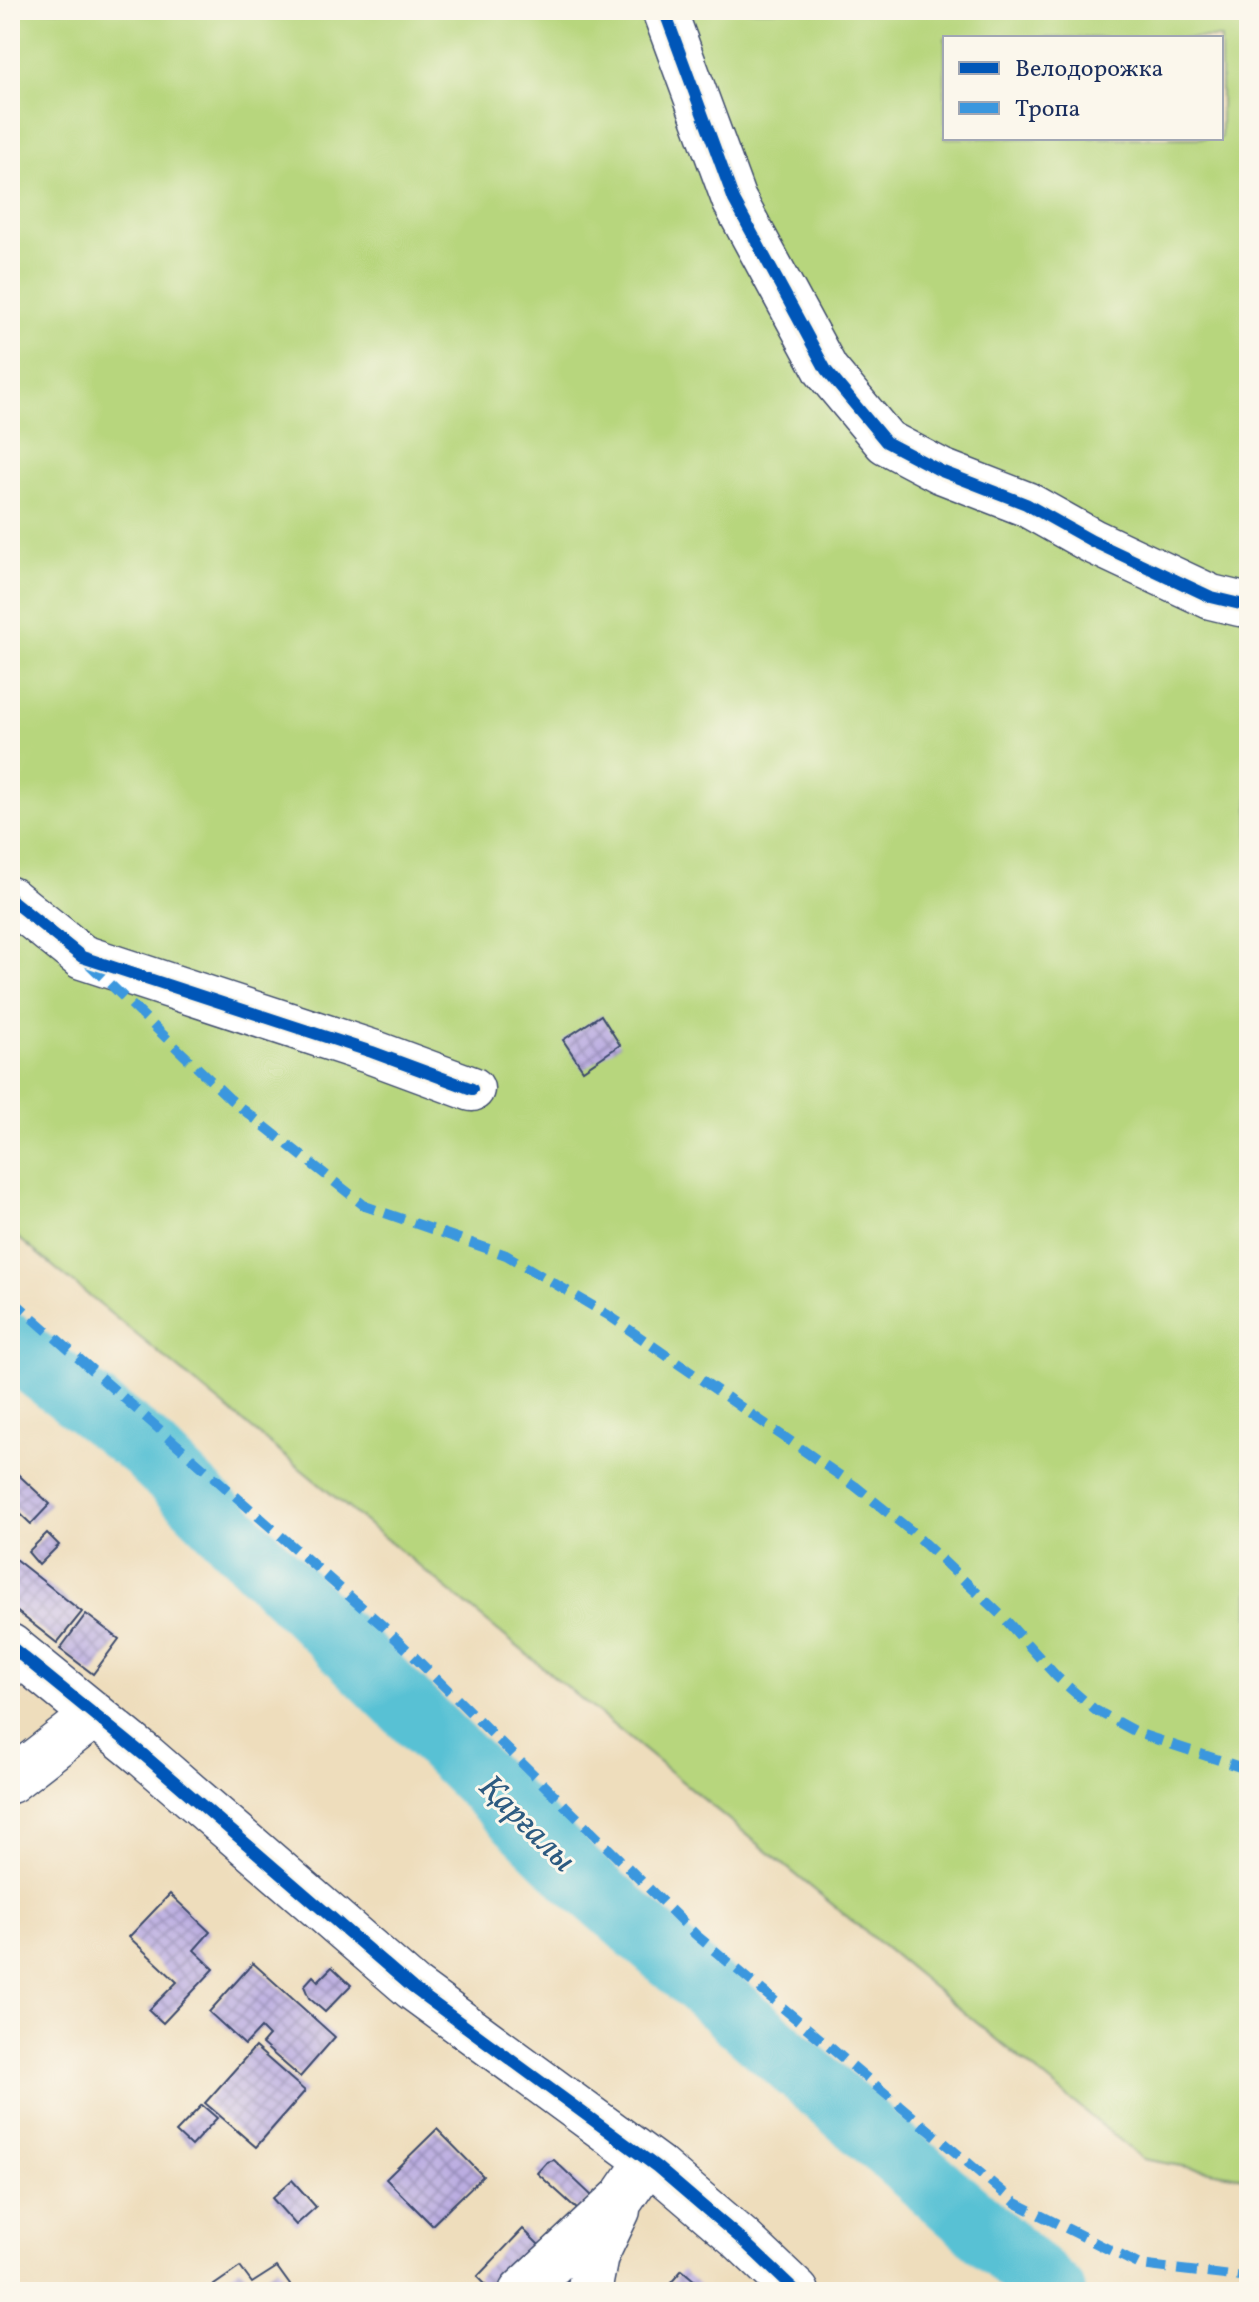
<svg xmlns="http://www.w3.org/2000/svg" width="1259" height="2302" viewBox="0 0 1259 2302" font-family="Vollkorn,serif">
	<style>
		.grass { fill: #b7d67d; stroke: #69826e; stroke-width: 2; fill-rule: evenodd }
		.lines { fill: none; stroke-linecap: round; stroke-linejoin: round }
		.river { stroke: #58c1d4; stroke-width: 64 }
		.building { fill: url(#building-cross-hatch) }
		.minor-casing { stroke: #3b496c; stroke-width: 47 }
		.minor { stroke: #fff; stroke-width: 44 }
		.quiet { stroke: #3a97de; stroke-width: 10; stroke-dasharray: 20 10; stroke-linecap: butt }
		.cycleway-casing { stroke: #fbf7ec; stroke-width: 17 }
		.cycleway { stroke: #0057b8; stroke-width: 12 }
		.labels { text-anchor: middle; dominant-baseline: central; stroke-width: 6; stroke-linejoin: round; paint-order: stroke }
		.water-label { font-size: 34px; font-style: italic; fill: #2d5b81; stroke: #fbf7ec }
	</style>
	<defs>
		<pattern id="building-cross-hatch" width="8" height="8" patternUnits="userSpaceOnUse" patternTransform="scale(2)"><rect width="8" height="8" fill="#bbade1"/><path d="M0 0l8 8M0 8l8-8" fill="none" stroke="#978dba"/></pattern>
	</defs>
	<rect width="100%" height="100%" fill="#fbf7ec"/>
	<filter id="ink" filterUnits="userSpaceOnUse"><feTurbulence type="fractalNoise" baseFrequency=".0125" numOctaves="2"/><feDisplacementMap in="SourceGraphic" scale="16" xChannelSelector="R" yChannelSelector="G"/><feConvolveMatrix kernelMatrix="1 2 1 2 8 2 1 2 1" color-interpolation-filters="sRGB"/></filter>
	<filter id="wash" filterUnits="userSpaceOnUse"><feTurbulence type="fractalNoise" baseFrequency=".006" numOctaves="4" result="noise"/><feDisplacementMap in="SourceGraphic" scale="32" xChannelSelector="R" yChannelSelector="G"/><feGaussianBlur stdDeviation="1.8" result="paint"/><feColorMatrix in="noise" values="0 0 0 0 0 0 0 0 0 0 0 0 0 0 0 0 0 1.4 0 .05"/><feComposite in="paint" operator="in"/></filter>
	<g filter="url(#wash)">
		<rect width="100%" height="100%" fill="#eeddbc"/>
		<!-- grass -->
		<path class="grass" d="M 10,10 L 1249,10 L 1249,2178 L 1143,2159 L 10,1231 ZM 945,38 L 1221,38 L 1221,138 L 945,138 Z"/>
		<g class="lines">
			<!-- river -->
			<path class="river" d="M 10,1345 L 145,1448 L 577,1875 L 1054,2292"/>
		</g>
		<g id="blocks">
			<!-- building -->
			<path class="building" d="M 601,1015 L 620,1045 L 583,1070 L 563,1040 Z
				M 10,1467 L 50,1504 L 31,1524 L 10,1504 Z
				M 47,1533 L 59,1545 L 39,1565 L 28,1552 Z
				M 10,1555 L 82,1612 L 57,1643 L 10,1606 Z
				M 86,1614 L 119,1639 L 93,1674 L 60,1649 Z
				M 170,1894 L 210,1932 L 194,1950 L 214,1969 L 163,2023 L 149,2010 L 177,1982 L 129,1937 Z
				M 253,1963 L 335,2037 L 300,2077 L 262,2044 L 269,2036 L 261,2028 L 245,2045 L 209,2012 Z
				M 332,1967 L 351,1985 L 325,2012 L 309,1998 L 304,1986 L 313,1976 L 318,1981 Z
				M 255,2047 L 305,2091 L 256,2147 L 205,2103 Z
				M 202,2105 L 217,2118 L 191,2146 L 176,2132 Z
				M 437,2129 L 483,2176 L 432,2225 L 386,2179 Z
				M 554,2160 L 592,2196 L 578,2210 L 537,2173 L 547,2162 Z
				M 292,2180 L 316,2207 L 296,2225 L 272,2198 Z
				M 523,2229 L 546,2252 L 507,2292 L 492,2292 L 477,2277 Z
				M 240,2267 L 252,2283 L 277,2267 L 295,2292 L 204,2292 Z
				M 682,2270 L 708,2292 L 663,2292 Z"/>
		</g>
	</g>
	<g filter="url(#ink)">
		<use href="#blocks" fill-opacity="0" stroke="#3b496c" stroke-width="2"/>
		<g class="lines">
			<!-- minor casing -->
			<g class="minor-casing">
				<path id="minor" d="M 664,10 L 734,200 L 826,370 L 886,442 L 941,471 L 1026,504 L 1092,541 L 1211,597 L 1240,604
					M 10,899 L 82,957 L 372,1052 L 472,1089
					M 10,1646 L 145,1756 L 413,1988 L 657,2167 L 740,2238 L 797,2292
					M 10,1781 L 95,1715
					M 521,2292 L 623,2197 L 647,2162
					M 589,2292 L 596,2256 L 618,2210"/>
			</g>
			<!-- minor -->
			<use href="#minor" class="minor"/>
			<!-- quiet -->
			<path class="quiet" d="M 88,963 L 230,1099 L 365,1206 L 506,1255 L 608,1315 L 855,1486 L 911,1531 L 1003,1617 L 1057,1677 L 1095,1710 L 1140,1734 L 1249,1770
				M 10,1298 L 382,1625 L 696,1935 L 1016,2203 L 1140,2265 L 1249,2278"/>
			<!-- cycleway casing -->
			<g class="cycleway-casing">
				<path id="cycleway" d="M 664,10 L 734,200 L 826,370 L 886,442 L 941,471 L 1026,504 L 1092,541 L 1211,597 L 1240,604
					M 10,899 L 82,957 L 372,1052 L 472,1089
					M 10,1646 L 145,1756 L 413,1988 L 657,2167 L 740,2238 L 797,2292"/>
			</g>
			<!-- cycleway -->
			<use href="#cycleway" class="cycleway"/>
		</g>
	</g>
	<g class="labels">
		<!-- water labels -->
		<g class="water-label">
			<text transform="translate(526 1825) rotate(45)">Қарғалы</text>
		</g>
	</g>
	<!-- margin -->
	<rect width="1259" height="2302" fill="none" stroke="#fbf7ec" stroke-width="40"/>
	<!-- legend -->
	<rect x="943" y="36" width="280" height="104" fill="#fbf7ec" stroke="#a1a7b3" stroke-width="2"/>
	<rect x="959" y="62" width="40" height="12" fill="#0057b8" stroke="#a1a7b3" stroke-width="2"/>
	<text x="1015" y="76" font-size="24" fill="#1b2f5e">Велодорожка</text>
	<rect x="959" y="102" width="40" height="12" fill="#3a97de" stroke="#a1a7b3" stroke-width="2"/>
	<text x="1015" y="116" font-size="24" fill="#1b2f5e">Тропа</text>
</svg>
